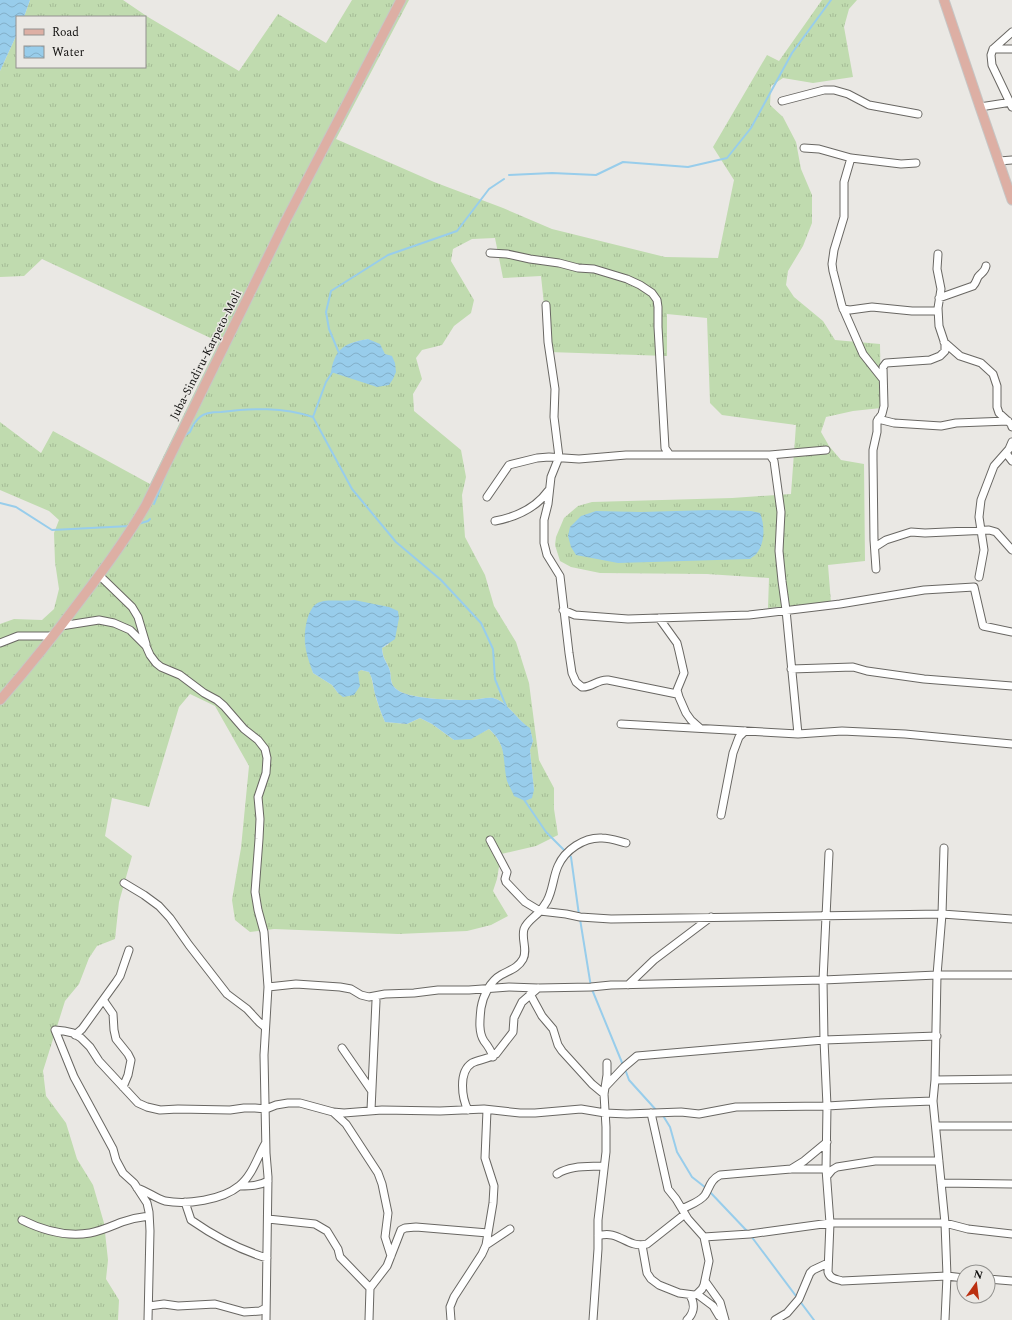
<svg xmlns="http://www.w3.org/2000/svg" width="1012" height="1320" viewBox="0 0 1012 1320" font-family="Spectral,serif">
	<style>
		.grass { fill: url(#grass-tufts); fill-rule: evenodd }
		.water { fill: url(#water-waves) }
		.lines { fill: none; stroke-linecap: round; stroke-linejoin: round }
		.stream { stroke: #98cdeb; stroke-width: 2 }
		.minor-casing { stroke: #696763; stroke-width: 9 }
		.major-casing { stroke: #c6c6c5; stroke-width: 11 }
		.minor { stroke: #fff; stroke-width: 7 }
		.major { stroke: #ddafa4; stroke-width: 9 }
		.labels { text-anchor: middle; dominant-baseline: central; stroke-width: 3; stroke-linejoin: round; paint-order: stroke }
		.street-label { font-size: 12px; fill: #11100f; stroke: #eae8e4 }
	</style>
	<defs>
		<pattern id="grass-tufts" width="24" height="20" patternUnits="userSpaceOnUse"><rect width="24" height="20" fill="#c0dbaf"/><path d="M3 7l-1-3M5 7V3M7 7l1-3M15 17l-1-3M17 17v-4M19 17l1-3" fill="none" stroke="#a4bb95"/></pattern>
		<pattern id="water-waves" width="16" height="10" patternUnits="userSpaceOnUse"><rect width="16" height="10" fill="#98cdeb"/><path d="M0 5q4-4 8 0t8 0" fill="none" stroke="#82afc8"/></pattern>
	</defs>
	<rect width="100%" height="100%" fill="#eae8e4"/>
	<!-- grass -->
	<path class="grass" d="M 30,0 L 123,0 L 148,17 L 239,71 L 278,14 L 326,43 L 352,0 L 409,0 L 336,139 L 434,182 L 503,208 L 552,229 L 665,257 L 718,258 L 734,180 L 713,147 L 767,55 L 779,61 L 822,0 L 857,0 L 849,9 L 844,27 L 853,77 L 813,83 L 783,78 L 771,86 L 770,105 L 783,117 L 796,142 L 801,169 L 812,195 L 812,223 L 803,246 L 788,271 L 786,285 L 794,297 L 823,321 L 835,340 L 880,344 L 881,408 L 853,411 L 826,417 L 821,432 L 829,446 L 841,460 L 864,464 L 865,561 L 828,565 L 831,603 L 768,608 L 769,578 L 707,574 L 600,573 L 571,567 L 560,561 L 555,545 L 556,537 L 564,518 L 578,506 L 592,502 L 732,498 L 791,494 L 796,425 L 722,415 L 710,403 L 707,318 L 667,314 L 667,356 L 549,352 L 541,276 L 503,278 L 495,238 L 472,239 L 453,249 L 451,261 L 474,300 L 471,313 L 454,326 L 442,345 L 422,350 L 416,358 L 422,379 L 413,394 L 414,411 L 461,450 L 466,477 L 462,495 L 465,537 L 485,575 L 494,606 L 516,642 L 529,683 L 539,760 L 554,788 L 554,809 L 558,835 L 536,846 L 501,854 L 497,879 L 493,891 L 508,916 L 491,925 L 467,931 L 398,934 L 274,929 L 250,932 L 235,920 L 232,900 L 241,848 L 249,766 L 215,706 L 190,694 L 179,707 L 149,807 L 112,798 L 105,836 L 132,856 L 119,902 L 115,939 L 97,946 L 89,958 L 79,984 L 65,1001 L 43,1071 L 46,1096 L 66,1123 L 77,1159 L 93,1185 L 104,1223 L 108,1260 L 106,1279 L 119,1300 L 118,1320 L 0,1320 L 0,624 L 14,619 L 42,620 L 54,609 L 59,589 L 55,562 L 54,533 L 59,520 L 49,511 L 0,490 L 0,422 L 41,453 L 53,431 L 150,484 L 219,342 L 42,259 L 24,276 L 0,277 L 0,71 L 17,34 L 17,67 L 145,67 L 145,17 L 24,17 ZM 368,339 L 385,354 L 342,350 C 349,342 359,341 368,339 ZM 354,600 L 389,644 L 382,648 C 383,658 385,659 389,668 C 392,674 389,682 395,688 C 406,700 455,700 472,700 C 478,700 487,697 493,698 C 507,701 517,720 530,729 L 533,741 L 530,750 L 534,790 L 508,782 C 505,761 506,744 489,729 L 481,733 L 454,740 L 432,724 L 420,718 L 407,724 L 385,722 L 382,715 L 376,698 L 371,676 L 369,672 L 361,670 L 357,672 L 338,693 L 332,685 L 313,673 L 305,643 L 320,602 L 344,602 Z"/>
	<!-- water -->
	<path class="water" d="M 0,0 L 30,0 L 24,17 L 17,17 L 17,34 L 0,71 Z
		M 368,339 L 380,344 L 385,354 L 392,356 L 395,363 L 396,372 L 393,379 L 389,385 L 377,387 L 331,372 C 335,348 345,343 368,339 Z
		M 710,510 L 751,511 L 760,513 C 765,525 765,543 757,553 C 756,555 752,557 750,559 L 618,563 L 576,555 L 571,547 L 568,536 L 570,527 L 581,516 L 596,511 L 641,512 Z
		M 354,600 L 389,607 L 398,611 L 399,618 L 395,639 L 382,648 C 383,659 385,659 389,668 C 392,675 389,682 395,688 C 406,700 455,700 472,700 C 478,700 487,697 493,698 C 507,701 517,720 530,728 L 533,741 L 530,750 L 534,790 L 532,798 L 525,801 L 514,796 C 512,791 509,786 507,781 C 502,760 508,746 489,729 L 471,739 L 454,740 L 432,724 L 420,718 L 407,724 L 385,722 C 381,713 378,704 375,694 C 373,686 373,679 369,672 L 361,670 L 358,672 L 360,686 L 354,695 L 343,697 L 338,693 L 332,685 L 313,673 C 310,664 306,654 305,643 C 304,631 307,606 320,602 C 329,599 343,602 354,600 Z"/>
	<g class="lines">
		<!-- stream -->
		<path class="stream" d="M 509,175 L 552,173 L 596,175 L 623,162 L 688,167 L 727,158 L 751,128 L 792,53 L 831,0
			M 339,353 L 329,329 L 326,312 L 331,291 L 388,255 L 457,231 L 489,189 L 504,179
			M 313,417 L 326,382 L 333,371
			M 184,436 L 190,432 C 192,427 195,421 200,417 C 204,413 215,412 221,412 C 253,408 282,407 313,417 L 352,489 L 396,542 L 441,580 L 481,623 L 493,649 L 495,679 L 506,706
			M 0,503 L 16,507 L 52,530 L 130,526
			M 154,504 L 166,474
			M 138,524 L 148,521 L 150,519
			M 524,799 L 525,801 L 546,832 L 566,852
			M 569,855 L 571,857 L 579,915
			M 580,919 L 591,987 L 623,1065
			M 625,1069 L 629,1080 L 657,1111
			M 662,1114 L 670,1127 L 677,1152 L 692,1177 L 706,1188
			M 709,1191 L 747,1231
			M 751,1236 L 814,1320"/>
		<!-- minor casing -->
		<g class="minor-casing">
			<path id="minor" d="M 1012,32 L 993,49 L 991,55 L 992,65 L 1012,107
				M 993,49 L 1012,49
				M 782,101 L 824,90 L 834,90 L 848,94 L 869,105 L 918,114
				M 980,107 L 1012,102
				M 804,148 L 819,149 L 851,158 L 901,164 L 916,163
				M 851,158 L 844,182 L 844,217 L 834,250 L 832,264 L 833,271 L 842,306 L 863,354 L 882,378
				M 999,161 L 1012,160
				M 490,253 L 507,254 L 530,259 L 559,263 L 578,268 L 594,269 L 627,279 L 640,285 L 652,293 L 657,300 L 658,307 L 658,327 L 665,448 L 670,455 L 770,455 L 774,461 L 781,512 L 779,551 L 782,581 L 786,610 L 798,734
				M 939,298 L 973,286 C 976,283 976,281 978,277 C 981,273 985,272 986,266
				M 546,305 L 548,342 L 555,389 L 554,417 L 559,457 L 551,477 L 548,504 L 544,520 L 544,543 L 547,555 L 560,576 L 569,653 L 572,673 L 576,682 L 582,687 C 591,688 598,679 608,680 L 677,694
				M 843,309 L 850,310 L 872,307 L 912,311 L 938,311
				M 944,342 L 960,356 L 981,363 L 993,374 L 997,386 L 997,407 L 999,413 L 1011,424 L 1012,427
				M 878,419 L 894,423 L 941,426 L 956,423 L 1008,421
				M 1006,453 L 1012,461
				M 770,455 L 826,450
				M 487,497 L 509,465 L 537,458 L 549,457 L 579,459 L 626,455 L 670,455
				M 495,521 C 516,517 535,509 548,491
				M 875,547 L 886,540 L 911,532 L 925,533 L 989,530 L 996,532 L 1012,550
				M 876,569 L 874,540 L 873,460 L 873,450 L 877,432 L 877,421 L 882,414 L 884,406 L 883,367 L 886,363 L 930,360 L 940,356 L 945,351 L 945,344 L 939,326 L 938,308 L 941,289 L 937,269 L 938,254
				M 99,575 L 132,607 L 138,617 L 146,644
				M 979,577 L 984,550 L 979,517 L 981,500 L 994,466 L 1009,449 L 1012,442
				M 563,610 L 575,615 L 628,619 L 749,615 L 840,604 L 924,590 L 974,587 L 983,626 L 1012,632
				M 659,618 L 677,643 L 679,651 L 684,673 L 677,690 L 679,697 L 686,713 L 691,720 L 700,728
				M 61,626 L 99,620 L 114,623 L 130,630 L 146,646 L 150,655 L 156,663 L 161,667 L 180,675 L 204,693 L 217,700 L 224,706 L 244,729 L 258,740 L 265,749 L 267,758 L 266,773 L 258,797 L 260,819 L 259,839 L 255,892 L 258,910 L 264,932 L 268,987 L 264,1055 L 266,1153 L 268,1177 L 266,1320
				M 0,643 L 18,636 L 53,636
				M 791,669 L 853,667 L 867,671 L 924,679 L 1012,686
				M 621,724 L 798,734 L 842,731 L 905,734 L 1012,744
				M 721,815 L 733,753 L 739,737 L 745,731
				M 490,840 L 507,872 L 505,879 L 506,882 L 525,902 L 540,911 L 566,914 L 580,917 L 611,919 L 942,914 L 1012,919
				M 944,848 L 942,914 L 937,975 L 935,1080 L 933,1101 L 945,1223 L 947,1276 L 945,1320
				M 829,853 L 823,980 L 824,1040 L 827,1106 L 826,1169 L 830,1223 L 828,1272 C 830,1279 836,1279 842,1281 L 947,1276 L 964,1278
				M 124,883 L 144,895 L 159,906 L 170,918 L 189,945 L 227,994 L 247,1009 L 259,1022 L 265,1027
				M 628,985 L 654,960 L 711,917
				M 268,987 L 296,984 L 340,987 L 351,989 L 361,995 L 369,997 L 385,994 L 414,993 L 438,990 L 469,990 L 509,987 L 538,988 L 591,987 L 611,985 L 823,980 L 937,975 L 1012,975
				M 530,994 L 542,1016 L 553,1029 L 558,1045 L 562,1051 L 592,1084 L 604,1094
				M 104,1001 L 113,1014 L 114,1030 L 116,1039 L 128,1054 L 131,1060 L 128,1075 L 123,1087
				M 75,1035 L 82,1029 L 116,982 L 120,976 L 129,950
				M 342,1048 L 371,1090
				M 493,1057 C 491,1050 488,1046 484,1041 C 478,1032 480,1018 481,1008 C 483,996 490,981 501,975 C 510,970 518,968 523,959 C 528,950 521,939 524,929 C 527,921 535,917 540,911 C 543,908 545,904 547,901 C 553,890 553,877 558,866 C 565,850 584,837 602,838 C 610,838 618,841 626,843
				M 935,1080 L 1012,1079
				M 606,1086 L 624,1067 L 637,1056 L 824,1040 L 937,1036
				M 371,1110 L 376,1001
				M 468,1110 C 462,1098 458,1072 472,1063 C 480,1059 489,1059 496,1054 L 513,1032 L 514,1018 L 522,1002 L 538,988
				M 333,1112 L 346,1124 L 378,1173 L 382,1184 L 388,1213 L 385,1237 L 391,1256
				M 936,1126 L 1012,1126
				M 791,1169 L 804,1161 L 827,1142
				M 557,1174 C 571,1165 588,1167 604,1166
				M 827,1176 L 832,1170 L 837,1167 L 875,1161 L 939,1161
				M 941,1183 L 1012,1184
				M 240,1186 C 250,1186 259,1186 268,1181
				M 137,1188 C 147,1191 155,1198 165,1201 C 187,1205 222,1200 239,1186 C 252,1176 257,1158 265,1144
				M 185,1202 L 191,1220 C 214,1236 240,1250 267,1258
				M 682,1209 C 689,1205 700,1202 705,1195 C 710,1187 710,1180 720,1175 L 791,1169 L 826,1169
				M 268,1219 L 315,1224 L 327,1231 L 338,1249 L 340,1257 L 370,1288
				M 22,1220 C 44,1231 66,1237 90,1233 C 101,1231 112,1226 122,1222 C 131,1219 140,1217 149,1216
				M 598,1236 C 619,1229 627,1249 647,1244 L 685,1214
				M 704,1237 L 750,1234 L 830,1223 L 945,1223 L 968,1229 L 1012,1234
				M 486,1245 L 510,1229
				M 642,1245 L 647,1273 L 651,1279 L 659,1285 L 679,1293 L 694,1295 L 697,1294 L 702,1289 L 704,1285 L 709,1261 L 704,1237 L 688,1219 L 676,1199 L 668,1189 L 651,1113
				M 988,1279 L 1012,1281
				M 705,1281 L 720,1302 L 725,1320
				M 697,1294 L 713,1306 L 719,1316 L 724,1320
				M 149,1306 L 164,1304 L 178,1306 L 215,1304 L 244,1312 L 260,1311 L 266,1308
				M 148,1320 L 150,1231 L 149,1212 L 147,1203 L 134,1183 L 123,1173 L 116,1160 L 113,1149 L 74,1077 L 55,1030 L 64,1031 L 73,1033 L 81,1038 L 90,1047 L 99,1061 L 138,1103 L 147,1107 L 160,1110 L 178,1109 L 230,1110 L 244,1108 L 255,1108 L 266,1109 L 276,1105 L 288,1103 L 300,1103 L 333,1112 L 344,1113 L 382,1110 L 440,1111 L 484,1109 L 520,1113 L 535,1113 L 581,1109 L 605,1113 L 627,1114 L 681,1112 L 699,1114 L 736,1107 L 827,1106 L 879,1103 L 933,1101
				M 369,1320 L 370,1288 L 387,1266 L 401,1230 L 405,1228 L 416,1227 L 488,1233
				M 451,1320 L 450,1307 L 454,1297 L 482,1254 L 486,1245 L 493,1203 L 494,1186 L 485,1158 L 487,1110
				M 593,1320 L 598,1249 L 598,1220 L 606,1152 L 606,1127 L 604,1094 L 607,1075 L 607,1063
				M 687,1320 C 695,1312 695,1304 690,1295
				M 775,1320 L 787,1313 L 799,1299 L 810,1273 L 813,1270 L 828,1263"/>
		</g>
		<!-- major casing -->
		<g class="major-casing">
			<path id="major" d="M 944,0 L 980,107 L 1012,200
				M 0,700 C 29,667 56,633 82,598 C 105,568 127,538 146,505 L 286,220 L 401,0"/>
		</g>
		<!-- minor -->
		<use href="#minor" class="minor"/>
		<!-- major -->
		<use href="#major" class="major"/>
	</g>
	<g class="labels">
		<!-- street labels -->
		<g class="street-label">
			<text transform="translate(206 355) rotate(-63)">Juba-Sindiru-Karpeto-Moli</text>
		</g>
	</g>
	<!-- legend -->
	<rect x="16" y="16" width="130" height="52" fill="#eae8e4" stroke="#93928f"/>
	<rect x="24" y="29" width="20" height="6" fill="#ddafa4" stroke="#93928f"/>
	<text x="52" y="36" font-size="12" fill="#11100f">Road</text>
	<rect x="24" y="46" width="20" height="12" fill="url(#water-waves)" stroke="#93928f"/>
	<text x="52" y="56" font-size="12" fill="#11100f">Water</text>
	<!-- north arrow -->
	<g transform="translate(976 1284) rotate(14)"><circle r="19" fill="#eae8e4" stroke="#93928f"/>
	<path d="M0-3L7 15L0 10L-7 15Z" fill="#bb3011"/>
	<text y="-6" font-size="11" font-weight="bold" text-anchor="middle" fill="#11100f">N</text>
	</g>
</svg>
